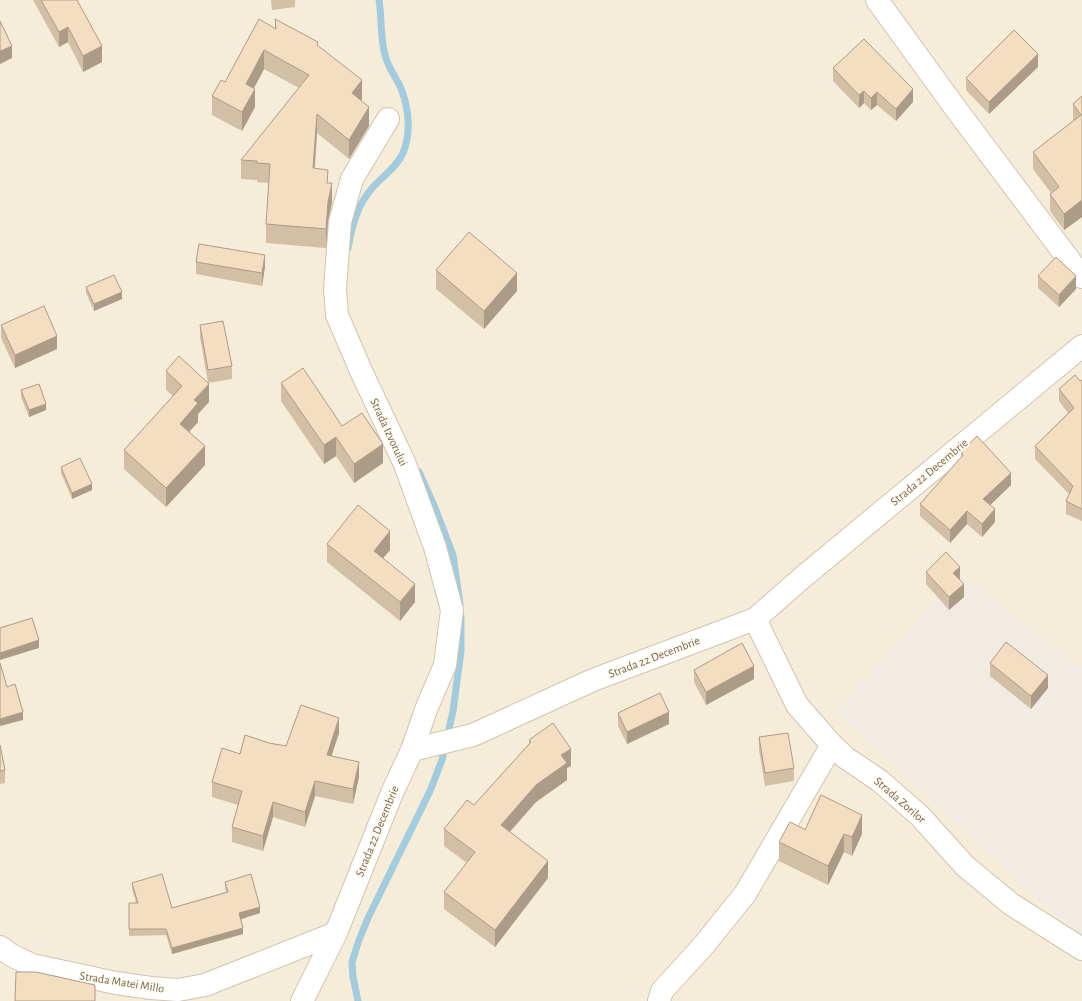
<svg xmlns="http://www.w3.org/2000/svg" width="1082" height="1001" viewBox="0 0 1082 1001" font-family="'Alegreya Sans',sans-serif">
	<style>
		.residential { fill: #f6edd9 }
		.industrial { fill: #f0ebe3 }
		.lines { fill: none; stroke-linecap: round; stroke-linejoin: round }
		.stream { stroke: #a2cbdd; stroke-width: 7 }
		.minor-casing { stroke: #d2c3af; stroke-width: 24 }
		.minor { stroke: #fff; stroke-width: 22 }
		.wall { fill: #d3bea6 }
		.shaded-wall { fill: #ac9b87 }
		.building { fill: #f5ddc1; stroke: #ac9b87 }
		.labels { text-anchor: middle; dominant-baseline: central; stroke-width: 3.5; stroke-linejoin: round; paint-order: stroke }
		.street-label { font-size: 12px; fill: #7c634b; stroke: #fffcf3 }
	</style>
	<rect width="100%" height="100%" fill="#fef9eb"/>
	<!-- residential -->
	<path class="residential" d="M 0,0 L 1082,0 L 1082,670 L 960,574 L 1075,932 L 1082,939 L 1082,1001 L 0,1001 Z"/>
	<!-- industrial -->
	<path class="industrial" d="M 960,574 L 1082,670 L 1082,939 L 836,712 Z"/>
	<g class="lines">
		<!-- stream -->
		<path class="stream" d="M 348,248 C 352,226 357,205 373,187 C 383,176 397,167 403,153 C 411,134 409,110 402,91 C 397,78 388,68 385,55 C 380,37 382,18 379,0
			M 419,472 L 435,508 L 453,555 L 460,604
			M 358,1001 L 353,977 L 352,962 L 359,940 L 368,918 L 430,791 L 442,760 L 453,711 L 461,651 L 461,616"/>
		<!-- minor casing -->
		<g class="minor-casing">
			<path id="minor" d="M 877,0 L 956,109 L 1082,277
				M 755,619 L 797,705 L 832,745 L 846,758 L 880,781 L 920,816 L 965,866 L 1011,904 L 1082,949
				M 412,750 L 473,735 L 593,680 L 755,619 L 803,577 L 1082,346
				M 0,947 L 11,955 L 32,965 L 116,983 L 151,988 L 178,990 L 205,985 L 336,933
				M 302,1001 L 336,933 L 392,793 L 412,750 L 427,707 L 445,665 L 452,610 L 435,547 L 404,462 L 361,371 L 337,315 L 335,289 L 340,222 L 352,179 L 388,119
				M 659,1001 L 662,991 L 704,945 L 745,894 L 832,745"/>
		</g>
		<!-- minor -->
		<use href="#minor" class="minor"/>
	</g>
	<!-- wall -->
	<path class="wall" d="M 33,0 L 77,0 L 102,62 L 83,72 L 68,42 L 59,47 Z
		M 271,0 L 295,0 L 295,7 L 272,10 Z
		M 275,19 L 318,46 L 362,99 L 361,100 L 369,126 L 349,159 L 317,133 L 315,168 L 328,183 L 332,202 L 328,221 L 326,248 L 266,243 L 266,224 L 269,183 L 257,182 L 257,180 L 241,179 L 241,160 L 299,88 L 264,69 L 254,88 L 255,107 L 242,131 L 212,115 L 212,96 L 225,82 L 275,28 Z
		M 1038,67 L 989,114 L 966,90 L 966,78 Z
		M 833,68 L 913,102 L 896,121 L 877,105 L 871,110 L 864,103 L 859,108 L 833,81 Z
		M 1082,96 L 1082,217 L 1064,230 L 1050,211 L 1050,194 L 1051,193 L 1033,169 L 1033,152 L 1073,121 L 1073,104 Z
		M 196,262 L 265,267 L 262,286 L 196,274 Z
		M 436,270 L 517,291 L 484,329 L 436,289 Z
		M 1038,276 L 1076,289 L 1059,307 L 1038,288 Z
		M 86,287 L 122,299 L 94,311 L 86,293 Z
		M 1,325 L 57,349 L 15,368 L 1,338 Z
		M 200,325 L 232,366 L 232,379 L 208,383 L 200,337 Z
		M 166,371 L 209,402 L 198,414 L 198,422 L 189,432 L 205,465 L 166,507 L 124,469 L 124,450 L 173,396 L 166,390 Z
		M 1082,380 L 1082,521 L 1066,514 L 1066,501 L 1069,494 L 1035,459 L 1035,446 L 1068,413 L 1059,401 L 1059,389 L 1080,381 Z
		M 281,383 L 342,426 L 383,463 L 354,483 L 336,456 L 324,464 L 281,401 Z
		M 21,390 L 46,410 L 29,417 L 21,397 Z
		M 961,452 L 1011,485 L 990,505 L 995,522 L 982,537 L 967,524 L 950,543 L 920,516 L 920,504 L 961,458 Z
		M 61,467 L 92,490 L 72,499 L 61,473 Z
		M 327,544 L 390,550 L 383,558 L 415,602 L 400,621 L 327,562 Z
		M 926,572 L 960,580 L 964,597 L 949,610 L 926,584 Z
		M 990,663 L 1048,688 L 1031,709 L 990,676 Z
		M 694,670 L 754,679 L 706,705 L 694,682 Z
		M 618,713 L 669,724 L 627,744 L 618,726 Z
		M 339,733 L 331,756 L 359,777 L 353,804 L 315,796 L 305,827 L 273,817 L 263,851 L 232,842 L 232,827 L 238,805 L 212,797 L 212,782 L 240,754 L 286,746 Z
		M 759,737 L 794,768 L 794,781 L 765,786 L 759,750 Z
		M 529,740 L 571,766 L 567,768 L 567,780 L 536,802 L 509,832 L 548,878 L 495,947 L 444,909 L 444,892 L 467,863 L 444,846 L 444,829 L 474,805 L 529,744 Z
		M 0,745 L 5,770 L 5,783 L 0,784 Z
		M 804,829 L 862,834 L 852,856 L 844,852 L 828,885 L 779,861 L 779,842 Z
		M 225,882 L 260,913 L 240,919 L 243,934 L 172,954 L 166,935 L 129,936 L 129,903 L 136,903 L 132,889 L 132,883 L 172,908 L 226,892 L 225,888 Z"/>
	<!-- shaded-wall -->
	<path class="shaded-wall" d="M 68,27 L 68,42 L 59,47 L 59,32 Z
		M 12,46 L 12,58 L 0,64 L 0,51 Z
		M 102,46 L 102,62 L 83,72 L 83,56 Z
		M 264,50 L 264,69 L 246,103 L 246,84 Z
		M 1038,54 L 1038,67 L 989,114 L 989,102 Z
		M 362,80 L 362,99 L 352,111 L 352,93 Z
		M 255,89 L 255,107 L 242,131 L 242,112 Z
		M 913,89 L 913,102 L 896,121 L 896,109 Z
		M 864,91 L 864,103 L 859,108 L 859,95 Z
		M 877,92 L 877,105 L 871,110 L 871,98 Z
		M 369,107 L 369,126 L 349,159 L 349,140 Z
		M 317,114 L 317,133 L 313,187 L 313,168 Z
		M 332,183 L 332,202 L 328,221 L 326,248 L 326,229 L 328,202 Z
		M 1082,200 L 1082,217 L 1064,230 L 1064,214 Z
		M 265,255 L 265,267 L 262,286 L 262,273 Z
		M 517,273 L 517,291 L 484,329 L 484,311 Z
		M 1076,276 L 1076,289 L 1059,307 L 1059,295 Z
		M 122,292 L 122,299 L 94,311 L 94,304 Z
		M 57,336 L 57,349 L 15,368 L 15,355 Z
		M 209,384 L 209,402 L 198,414 L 198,422 L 180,442 L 180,424 L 194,400 Z
		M 46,404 L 46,410 L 29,417 L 29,410 Z
		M 336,437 L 336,456 L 324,464 L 324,445 Z
		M 383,444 L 383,463 L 354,483 L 354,464 Z
		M 205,446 L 205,465 L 166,507 L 166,488 Z
		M 1011,473 L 1011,485 L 983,512 L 983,499 Z
		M 92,484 L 92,490 L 72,499 L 72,493 Z
		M 995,509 L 995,522 L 982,537 L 982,524 Z
		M 967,511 L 967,524 L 950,543 L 950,530 Z
		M 390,531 L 390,550 L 374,569 L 374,551 Z
		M 960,567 L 960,580 L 953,573 Z
		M 415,584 L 415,602 L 400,621 L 400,602 Z
		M 964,584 L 964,597 L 949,610 L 949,597 Z
		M 39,640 L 39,648 L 0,660 L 0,653 Z
		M 754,666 L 754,679 L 706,705 L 706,692 Z
		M 1048,675 L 1048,688 L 1031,709 L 1031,696 Z
		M 23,712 L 23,720 L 0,726 L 0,719 Z
		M 669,712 L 669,724 L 627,744 L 627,732 Z
		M 339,718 L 339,733 L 327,770 L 327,755 Z
		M 571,749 L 571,766 L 567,768 L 567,780 L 536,802 L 501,842 L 501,825 L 561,755 Z
		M 359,762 L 359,777 L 353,804 L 353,789 Z
		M 315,781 L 315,796 L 305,827 L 305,812 Z
		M 273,802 L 273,817 L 263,851 L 263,836 Z
		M 862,815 L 862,834 L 852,856 L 852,837 Z
		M 844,834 L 844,852 L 828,885 L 828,866 Z
		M 548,861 L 548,878 L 495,947 L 495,930 Z
		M 260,907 L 260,913 L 239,920 L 239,913 Z
		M 243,928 L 243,934 L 172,954 L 172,948 Z"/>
	<!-- building -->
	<path class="building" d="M 41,0 L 77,0 L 102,46 L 83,56 L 68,27 L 59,32 Z
		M 259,19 L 276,29 L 275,19 L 318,42 L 317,45 L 362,80 L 352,93 L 369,107 L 349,140 L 317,114 L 313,168 L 328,170 L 327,183 L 332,183 L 328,202 L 326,229 L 266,224 L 270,164 L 257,163 L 257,161 L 241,160 L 309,75 L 264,50 L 246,84 L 255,89 L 242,112 L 212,96 L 221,80 L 225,82 Z
		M 0,21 L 12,46 L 0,51 Z
		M 1014,30 L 1038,54 L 989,102 L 966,78 Z
		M 864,39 L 913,89 L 896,109 L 877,92 L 871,98 L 864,91 L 859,95 L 833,68 Z
		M 1082,96 L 1082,200 L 1064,214 L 1050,194 L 1059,187 L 1033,152 L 1081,115 L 1073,104 Z
		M 469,232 L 517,273 L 484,311 L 436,270 Z
		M 199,244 L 265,255 L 262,273 L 196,262 Z
		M 1056,257 L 1076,276 L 1059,295 L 1038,276 Z
		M 114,275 L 122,292 L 94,304 L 86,287 Z
		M 44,306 L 57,336 L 15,355 L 1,325 Z
		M 223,321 L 232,366 L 208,370 L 200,325 Z
		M 179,356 L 209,384 L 194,400 L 198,403 L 180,424 L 205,446 L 166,488 L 124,450 L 182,386 L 166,371 Z
		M 303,368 L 342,426 L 362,413 L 383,444 L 354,464 L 336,437 L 324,445 L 281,383 Z
		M 1075,375 L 1080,381 L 1082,380 L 1082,509 L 1066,501 L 1073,486 L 1035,446 L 1074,408 L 1059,389 Z
		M 39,384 L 46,404 L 29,410 L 21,390 Z
		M 977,436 L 1011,473 L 983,499 L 995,509 L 982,524 L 967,511 L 950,530 L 920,504 L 963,455 L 961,452 Z
		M 80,458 L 92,484 L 72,493 L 61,467 Z
		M 358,505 L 390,531 L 374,551 L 415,584 L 400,602 L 327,544 Z
		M 946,552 L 960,567 L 953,573 L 964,584 L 949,597 L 926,572 Z
		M 32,618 L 39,640 L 0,653 L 0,628 Z
		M 1006,642 L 1048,675 L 1031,696 L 990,663 Z
		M 742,643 L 754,666 L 706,692 L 694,670 Z
		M 0,663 L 7,687 L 15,684 L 23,712 L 0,719 Z
		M 660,693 L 669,712 L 627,732 L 618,713 Z
		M 301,705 L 339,718 L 327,755 L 359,762 L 353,789 L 315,781 L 305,812 L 273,802 L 263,836 L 232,827 L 242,791 L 212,782 L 222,748 L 240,754 L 245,735 L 269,743 L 286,746 Z
		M 553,723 L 571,749 L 561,755 L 567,763 L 536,785 L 501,825 L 548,861 L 495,930 L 444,892 L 475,852 L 444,829 L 467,800 L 474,805 L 531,742 L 529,740 Z
		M 788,733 L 794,768 L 765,773 L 759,737 Z
		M 0,745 L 5,770 L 0,771 Z
		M 821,795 L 862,815 L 852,837 L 844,834 L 828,866 L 779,842 L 790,822 L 804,829 L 805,830 Z
		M 162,874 L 172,908 L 228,892 L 225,882 L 251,874 L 260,907 L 239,913 L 243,928 L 172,948 L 166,929 L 129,929 L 129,903 L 138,903 L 132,883 Z
		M 16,972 L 36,972 L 95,985 L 95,1001 L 15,1001 Z"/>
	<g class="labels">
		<!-- street labels -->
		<g class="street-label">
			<text transform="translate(389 432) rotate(65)">Strada Izvorului</text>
			<text transform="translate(929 472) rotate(-40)">Strada 22 Decembrie</text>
			<text transform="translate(654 657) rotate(-21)">Strada 22 Decembrie</text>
			<text transform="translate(900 800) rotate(41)">Strada Zorilor</text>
			<text transform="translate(377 831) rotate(-68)">Strada 22 Decembrie</text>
			<text transform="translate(122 982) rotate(9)">Strada Matei Millo</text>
		</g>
	</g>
</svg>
